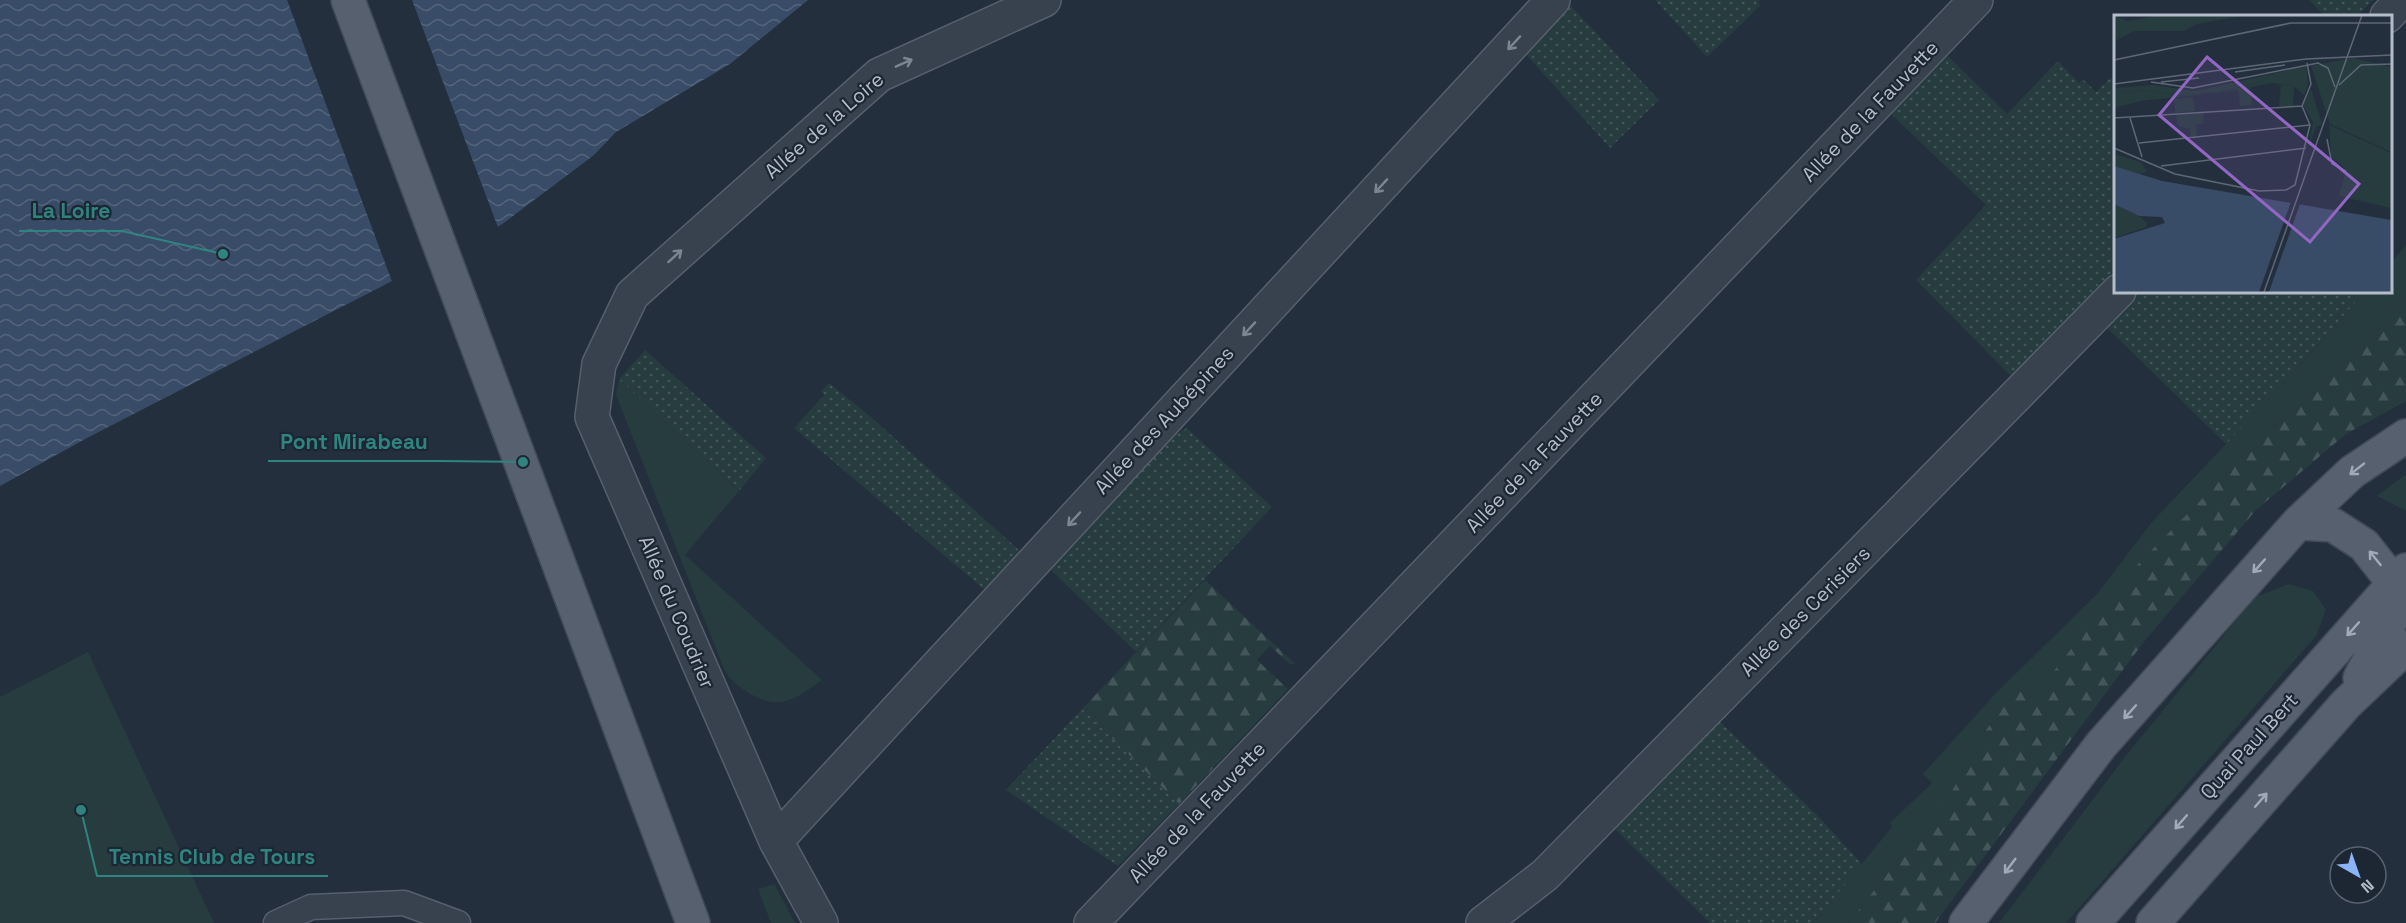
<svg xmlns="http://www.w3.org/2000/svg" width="2406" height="923" viewBox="0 0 2406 923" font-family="'Space Grotesk',sans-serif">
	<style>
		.grass { fill: #263c3f }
		.forest { fill: url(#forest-firs) }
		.park { fill: url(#park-dots) }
		.water { fill: url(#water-waves) }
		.pier { fill: #242f3e }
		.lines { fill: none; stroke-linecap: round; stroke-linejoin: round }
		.lane-casing { stroke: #565f6c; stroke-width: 27 }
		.street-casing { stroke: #565f6c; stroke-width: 36 }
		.primary-casing { stroke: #414a57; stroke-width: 36 }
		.lane { stroke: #38414e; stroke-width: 24 }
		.street { stroke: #38414e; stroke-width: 33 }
		.primary { stroke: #56606e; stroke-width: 33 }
		.oneway { stroke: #7c8592 }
		.oneway2 { stroke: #a1aab7 }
		.labels { text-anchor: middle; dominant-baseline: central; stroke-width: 4.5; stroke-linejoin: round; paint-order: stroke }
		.street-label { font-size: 20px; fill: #b4bcc9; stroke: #1d2633 }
		.inset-road { fill: none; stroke: #5e6776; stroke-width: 1.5 }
		.view { fill: #9266c3; fill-opacity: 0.15; stroke: #9266c3; stroke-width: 3 }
		.inset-edge { fill: none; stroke: #b4bcc9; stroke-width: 3 }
		.leader { fill: none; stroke: #308480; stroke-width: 2 }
		.callout-dot { fill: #308480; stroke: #1d2633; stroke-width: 2 }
		.callout-label { font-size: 21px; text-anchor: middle; font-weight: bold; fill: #308480; stroke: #1d2633; stroke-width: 4.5; stroke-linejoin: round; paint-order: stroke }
	</style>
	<defs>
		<pattern id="forest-firs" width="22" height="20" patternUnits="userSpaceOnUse" patternTransform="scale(1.5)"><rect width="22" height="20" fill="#263c3f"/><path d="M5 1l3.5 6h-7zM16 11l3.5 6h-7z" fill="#435659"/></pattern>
		<pattern id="park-dots" width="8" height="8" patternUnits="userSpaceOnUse" patternTransform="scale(1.5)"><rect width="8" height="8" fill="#263c3f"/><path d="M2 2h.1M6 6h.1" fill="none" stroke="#435659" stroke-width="1.8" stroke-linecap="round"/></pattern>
		<pattern id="water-waves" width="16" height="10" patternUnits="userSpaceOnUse" patternTransform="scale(1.5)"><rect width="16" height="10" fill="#394c67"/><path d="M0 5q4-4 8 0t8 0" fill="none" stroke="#53647b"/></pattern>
	</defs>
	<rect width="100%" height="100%" fill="#242f3e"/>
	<!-- grass -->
	<path class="grass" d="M 2406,245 L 2406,300 L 2381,319 L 2329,381 L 2269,431 L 2038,691 L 2025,679 L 1986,730 L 1948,798 L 1848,923 L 1813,923 L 1892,827 L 1890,824 L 1892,821 L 1932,783 L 1923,774 L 1994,695 L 2098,593 L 2151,523 L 2292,374 L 2365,291 L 2390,291 L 2390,264 Z
		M 619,379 L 739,491 L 685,555 L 822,680 C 794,700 780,712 747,692 C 737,685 730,680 724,669 L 616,395 Z
		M 2406,474 L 2406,511 L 2377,496 Z
		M 2289,584 L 2313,591 L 2326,610 L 2316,636 L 2066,923 L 1999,923 L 2125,757 L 2255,597 Z
		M 88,652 L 214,923 L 0,923 L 0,697 Z
		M 775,884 L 775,885 L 795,923 L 771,923 L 758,889 Z"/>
	<!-- forest -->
	<path class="forest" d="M 2406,300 L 2406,401 L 2346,434 L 2256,510 L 2146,639 L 1935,923 L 1848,923 L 1948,798 L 1986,730 L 2025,678 L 2038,691 L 2139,563 L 2269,431 L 2329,381 L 2381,319 Z
		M 1205,580 L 1294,663 L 1291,665 L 1270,646 L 1257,660 L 1288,689 L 1179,804 L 1082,709 Z"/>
	<!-- park -->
	<path class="park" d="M 1655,0 L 1761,0 L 1758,2 L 1761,5 L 1707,57 Z
		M 2309,0 L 2373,0 L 2357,16 L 2325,16 Z
		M 1570,5 L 1659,100 L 1610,148 L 1524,52 Z
		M 1943,51 L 2007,114 L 2058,61 L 2079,83 L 2083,79 L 2096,92 L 2110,78 L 2112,79 L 2115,76 L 2115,270 L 2011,376 L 1916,280 L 1986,205 L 1886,109 Z
		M 2134,291 L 2365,291 L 2292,374 L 2226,444 L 2102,323 Z
		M 645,350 L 766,458 L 739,491 L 619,379 Z
		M 829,383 L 872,418 L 1021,552 L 985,590 L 794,428 L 824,395 L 821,391 Z
		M 1187,428 L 1272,507 L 1136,652 L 1047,566 L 1158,444 Z
		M 1082,709 L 1179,804 L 1118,866 L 1006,790 Z
		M 1715,717 L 1819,817 L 1862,864 L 1813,923 L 1710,923 L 1611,825 Z"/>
	<!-- water -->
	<path class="water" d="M 0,0 L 808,0 L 730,64 L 616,132 L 594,155 L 501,225 L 87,438 L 0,486 Z"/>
	<!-- pier -->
	<path class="pier" d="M 287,0 L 412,0 L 499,230 L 393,284 Z"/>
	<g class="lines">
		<!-- lane casing -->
		<g class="lane-casing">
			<path id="lane" d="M 276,923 L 311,907 L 404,903 L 458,923"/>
		</g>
		<!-- street casing -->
		<g class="street-casing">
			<path id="street" d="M 2387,16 L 2402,0
				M 776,841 L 1553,0
				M 821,923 L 776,841 L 592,417 L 599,364 L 632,295 L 879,75 L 1044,0
				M 1091,923 L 1976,0
				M 1483,923 L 1545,875 L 2119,291"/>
		</g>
		<!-- primary casing -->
		<g class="primary-casing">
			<path id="primary" d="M 348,0 L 693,923
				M 2298,523 L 2333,525 L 2364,545 L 2390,578 L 2395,612 L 2360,678
				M 1966,923 L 2101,745 L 2298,523 L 2352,472 L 2406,436
				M 2093,923 L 2406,570
				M 2153,923 L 2346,704 L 2406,647"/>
		</g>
		<!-- lane -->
		<use href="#lane" class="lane"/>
		<!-- street -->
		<use href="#street" class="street"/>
		<!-- primary -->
		<use href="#primary" class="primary"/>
	</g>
	<!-- one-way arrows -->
	<defs><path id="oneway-shaft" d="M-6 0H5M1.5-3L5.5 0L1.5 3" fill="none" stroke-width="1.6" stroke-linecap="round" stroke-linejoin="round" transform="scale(1.5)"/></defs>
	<g class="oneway">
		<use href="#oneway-shaft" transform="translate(1514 43) rotate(133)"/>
		<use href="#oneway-shaft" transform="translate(904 63) rotate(-24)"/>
		<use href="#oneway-shaft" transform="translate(1381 186) rotate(133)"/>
		<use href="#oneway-shaft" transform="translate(675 256) rotate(-42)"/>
		<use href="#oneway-shaft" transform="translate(1249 329) rotate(133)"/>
		<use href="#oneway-shaft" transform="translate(1074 519) rotate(133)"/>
	</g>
	<g class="oneway2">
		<use href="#oneway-shaft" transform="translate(2357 469) rotate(142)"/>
		<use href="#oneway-shaft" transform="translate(2375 558) rotate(-129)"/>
		<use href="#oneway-shaft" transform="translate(2259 566) rotate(132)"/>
		<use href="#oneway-shaft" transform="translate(2353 629) rotate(132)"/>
		<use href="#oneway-shaft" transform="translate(2130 712) rotate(132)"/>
		<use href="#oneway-shaft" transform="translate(2261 800) rotate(-49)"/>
		<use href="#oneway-shaft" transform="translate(2181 822) rotate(131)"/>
		<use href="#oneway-shaft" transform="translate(2010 866) rotate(127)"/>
	</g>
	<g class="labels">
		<!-- street labels -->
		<g class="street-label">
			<text transform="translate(1870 111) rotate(-46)">Allée de la Fauvette</text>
			<text transform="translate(824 125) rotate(-41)">Allée de la Loire</text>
			<text transform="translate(1164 420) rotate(-47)">Allée des Aubépines</text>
			<text transform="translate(1534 462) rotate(-46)">Allée de la Fauvette</text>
			<text transform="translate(1805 611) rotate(-45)">Allée des Cerisiers</text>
			<text transform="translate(677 612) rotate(67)">Allée du Coudrier</text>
			<text transform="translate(2249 746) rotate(-48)">Quai Paul Bert</text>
			<text transform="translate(1197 812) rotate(-46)">Allée de la Fauvette</text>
		</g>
	</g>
	<!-- overview -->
	<g transform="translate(2114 15)">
		<rect width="278" height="278" fill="#242f3e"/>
		<path d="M 0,0 L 13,6 L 48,0 L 134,0 L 83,9 L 70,16 L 20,16 L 0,27 ZM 192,51 L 194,69 L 190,80 L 180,71 L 158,68 L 111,77 L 27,86 L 0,93 L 0,78 L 31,75 L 63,81 L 105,77 L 147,67 L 144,62 ZM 197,74 L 208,109 L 202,112 L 195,131 L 199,107 L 189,90 ZM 215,110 L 277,138 L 277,193 L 225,181 L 232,154 L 217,142 Z" fill="#263c3f"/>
		<path d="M 144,62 L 147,67 L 104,77 L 63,81 L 31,75 L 0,78 L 0,73 L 39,70 L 81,76 ZM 0,139 L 27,147 L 33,157 L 25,159 L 0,151 ZM 0,189 L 25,201 L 33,208 L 32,212 L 0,223 Z" fill="#263c3f"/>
		<path d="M 239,43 L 277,52 L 277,137 L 216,109 L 197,51 ZM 167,70 L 180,71 L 179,92 L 165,91 ZM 136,72 L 138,90 L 126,91 L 124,74 ZM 79,82 L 81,96 L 61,98 L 60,84 ZM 89,97 L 90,108 L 82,110 L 83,121 L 76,121 L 76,114 L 64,111 L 62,100 Z" fill="#263c3f"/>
		<path d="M 0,151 L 48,166 L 277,205 L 277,277 L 0,277 L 0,224 L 51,208 L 48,202 L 25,201 L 0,189 Z" fill="#394c67"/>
		<path d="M 178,184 L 187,186 L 155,277 L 145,277 Z" fill="#242f3e"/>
		<path class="inset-road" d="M 0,45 L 177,8 L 278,8M 121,57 L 171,50M 37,67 L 79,73 L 204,48 L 214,53 L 221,72M 47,67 L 85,63M 0,69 L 192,44 L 278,40M 225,70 L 247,50 L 278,49M 0,103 L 188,91M 16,103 L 28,142M 213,124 L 218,149 L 232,156M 25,128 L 196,110M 0,133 L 61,159 L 145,176 L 172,175 L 181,170 L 196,110 L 188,91 L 197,69 L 193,48M 47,151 L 192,133M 150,277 L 248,0"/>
		<path class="view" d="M 93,42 L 245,169 L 196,227 L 45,100 Z"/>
		<rect width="278" height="278" class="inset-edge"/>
	</g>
	<!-- callouts -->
	<path class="leader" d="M223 254L122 231H19M523 462L439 461H268M81 810L97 876H328"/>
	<g class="callout-dot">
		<circle cx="223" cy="254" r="6"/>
		<circle cx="523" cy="462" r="6"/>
		<circle cx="81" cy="810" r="6"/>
	</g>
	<g class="callout-label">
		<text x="71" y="218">La Loire</text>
		<text x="354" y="449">Pont Mirabeau</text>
		<text x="212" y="864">Tennis Club de Tours</text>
	</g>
	<!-- north arrow -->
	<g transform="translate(2358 875) rotate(140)"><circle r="28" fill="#1d2633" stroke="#59626f" stroke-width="1.5"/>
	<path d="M0-4.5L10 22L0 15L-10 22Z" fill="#8ab4f8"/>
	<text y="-9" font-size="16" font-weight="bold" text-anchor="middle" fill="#b4bcc9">N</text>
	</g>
</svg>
